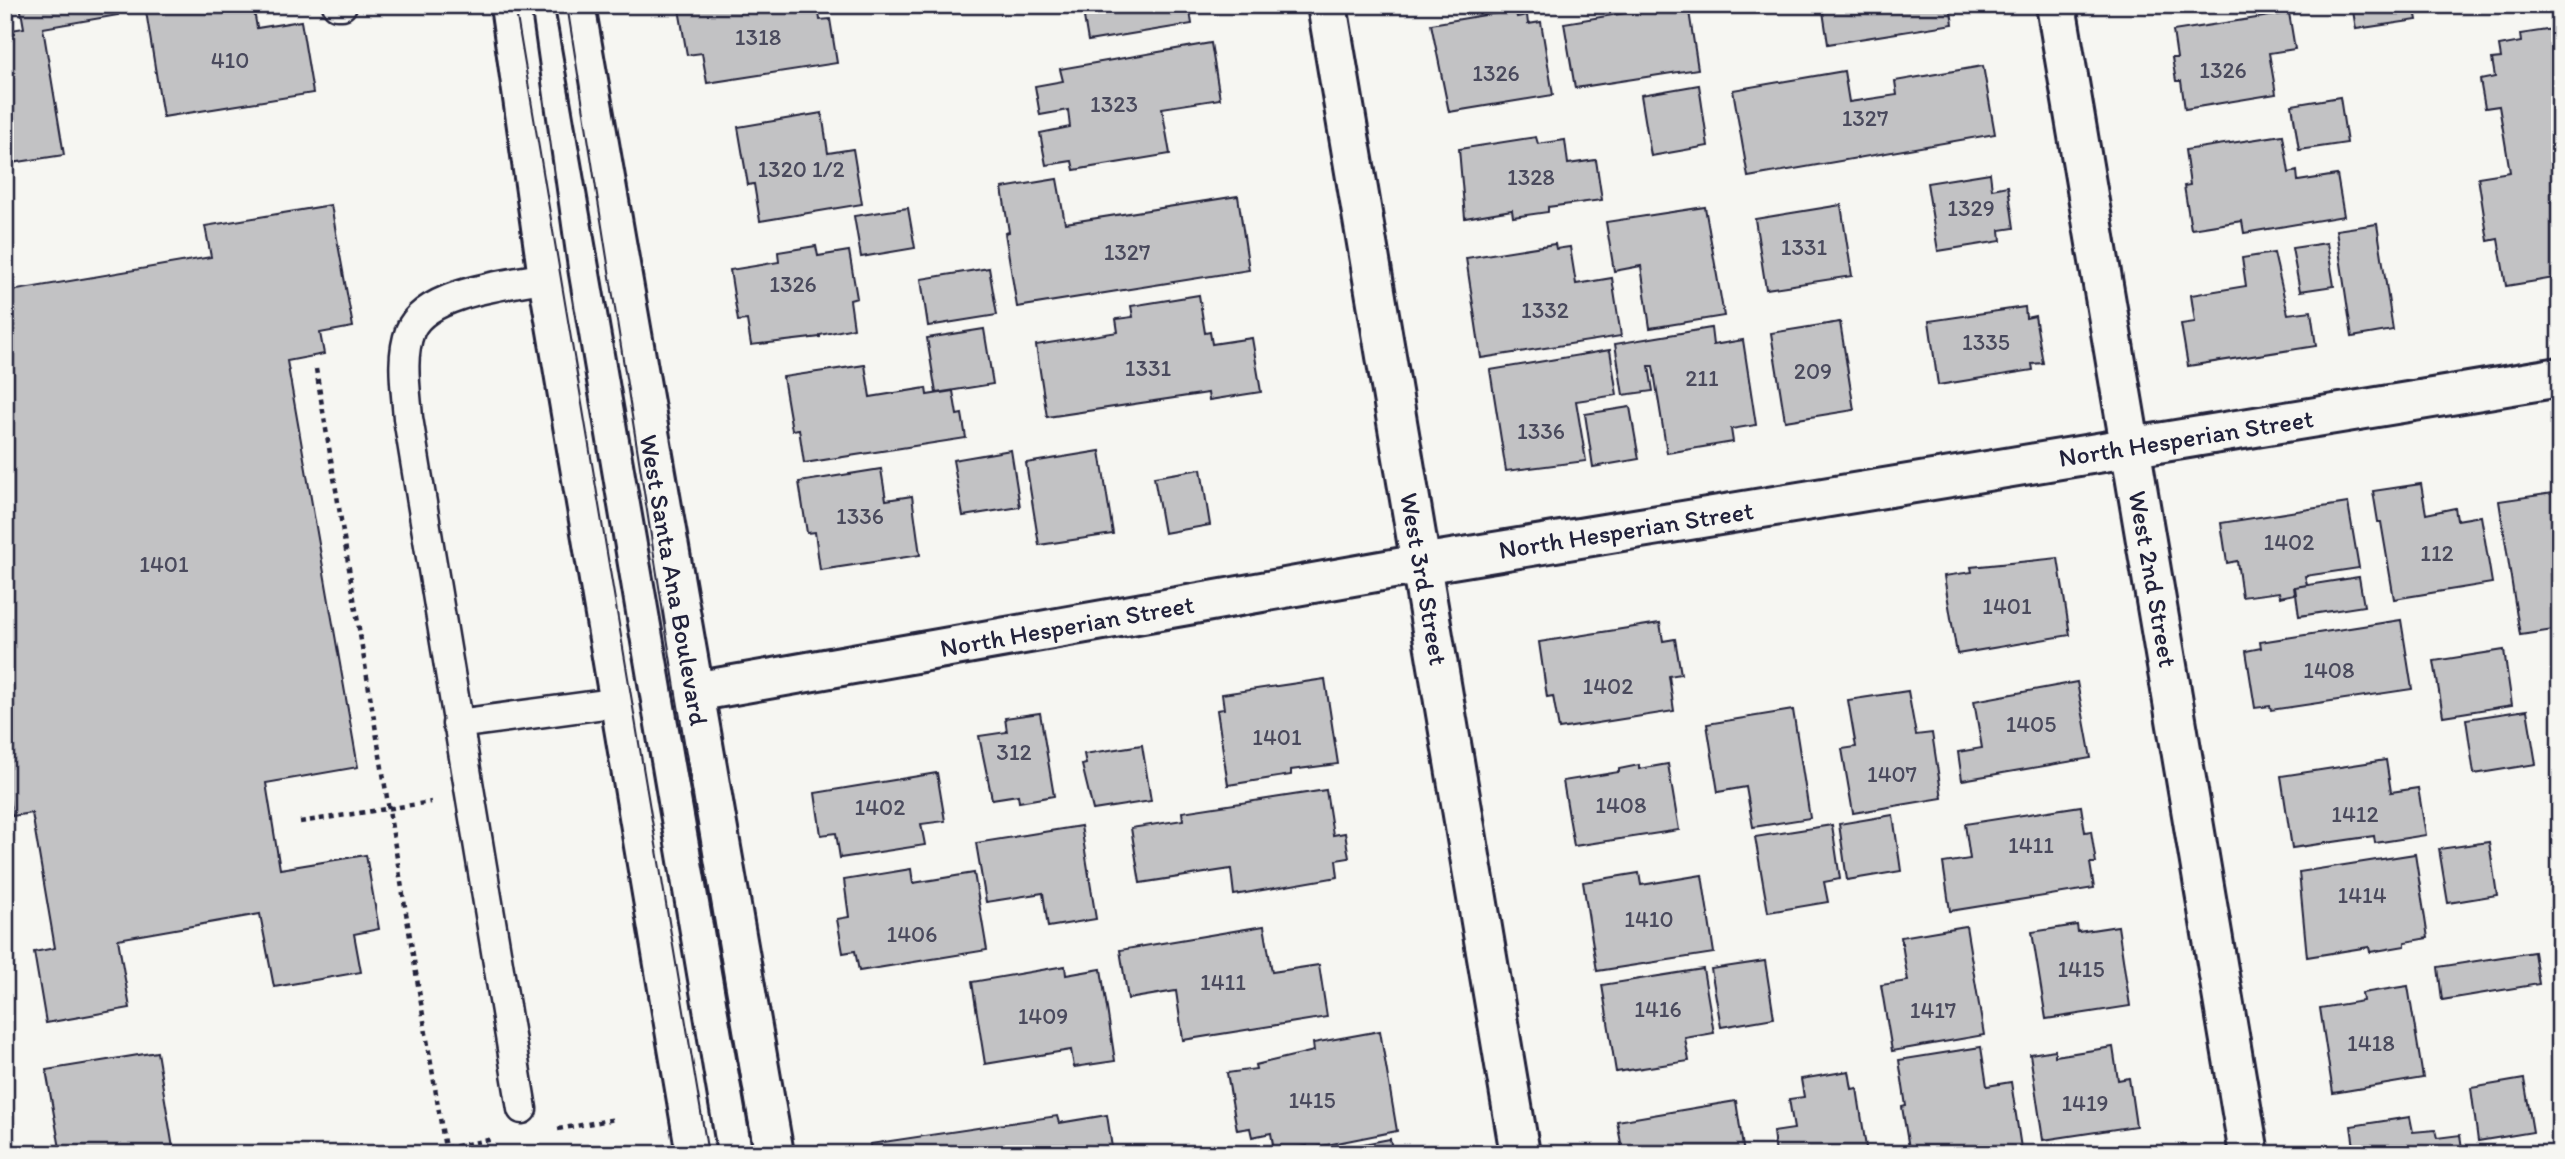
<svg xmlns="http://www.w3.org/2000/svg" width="2565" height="1159" viewBox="0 0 2565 1159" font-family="Itim,sans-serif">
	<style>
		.building { fill: #c2c2c4; stroke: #22223b; stroke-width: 2 }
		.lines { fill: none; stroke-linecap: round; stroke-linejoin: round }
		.service-casing { stroke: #22223b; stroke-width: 33 }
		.minor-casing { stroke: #22223b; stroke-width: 44 }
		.secondary-casing { stroke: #22223b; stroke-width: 44 }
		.path { stroke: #22223b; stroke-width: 4.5; stroke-dasharray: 5 5; stroke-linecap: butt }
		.service { stroke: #f6f6f2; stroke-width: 28 }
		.minor { stroke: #f6f6f2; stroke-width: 38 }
		.secondary { stroke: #f6f6f2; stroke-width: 38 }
		.tram { stroke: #22223b; stroke-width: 2 }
		.labels { text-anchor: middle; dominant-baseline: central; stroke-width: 6; stroke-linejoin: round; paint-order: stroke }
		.number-label { font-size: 23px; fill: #4a4a5d }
		.street-label { font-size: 26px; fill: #22223b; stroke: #f6f6f2 }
	</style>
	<rect width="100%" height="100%" fill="#f6f6f2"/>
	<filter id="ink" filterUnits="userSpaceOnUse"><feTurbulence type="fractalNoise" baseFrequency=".0143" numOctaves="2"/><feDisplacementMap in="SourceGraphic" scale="14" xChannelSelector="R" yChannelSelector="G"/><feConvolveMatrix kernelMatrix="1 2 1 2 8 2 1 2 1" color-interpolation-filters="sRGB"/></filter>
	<g filter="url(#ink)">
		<!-- building -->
		<path class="building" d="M 20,5 L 116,5 L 118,15 L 43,28 L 64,155 L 5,164 L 5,31 L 24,28 Z
			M 145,5 L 253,5 L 257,28 L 301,21 L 313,93 L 163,117 Z
			M 702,5 L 818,5 L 820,20 L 830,19 L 837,63 L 707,83 L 702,53 L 687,55 L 679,9 Z
			M 1082,5 L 1189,5 L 1192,24 L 1088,41 Z
			M 1674,5 L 1688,5 L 1698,69 L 1575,88 L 1564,23 Z
			M 1822,5 L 1950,5 L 1953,24 L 1828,44 Z
			M 2352,5 L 2414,5 L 2417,20 L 2356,29 Z
			M 1515,10 L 1517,17 L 1527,15 L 1528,24 L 1541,22 L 1553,95 L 1449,112 L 1431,24 Z
			M 2289,13 L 2295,49 L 2269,53 L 2276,94 L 2185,109 L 2181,81 L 2176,81 L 2172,58 L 2177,58 L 2173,31 Z
			M 2560,28 L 2560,277 L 2506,286 L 2498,239 L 2488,241 L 2478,177 L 2510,172 L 2499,106 L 2485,108 L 2480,80 L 2495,77 L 2492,59 L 2501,58 L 2499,46 L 2521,42 L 2520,34 Z
			M 1211,43 L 1220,99 L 1162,108 L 1170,154 L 1074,170 L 1072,161 L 1046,165 L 1040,133 L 1070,127 L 1068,110 L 1040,115 L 1035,86 L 1063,81 L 1060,69 Z
			M 1983,66 L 1995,134 L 1748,177 L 1733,90 L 1844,71 L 1849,102 L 1897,95 L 1895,81 Z
			M 1699,85 L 1708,146 L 1651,156 L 1641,95 Z
			M 2340,97 L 2347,143 L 2299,150 L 2292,105 Z
			M 822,113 L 828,153 L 853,149 L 862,204 L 760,221 L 754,184 L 748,185 L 738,127 Z
			M 2283,135 L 2289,173 L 2297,171 L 2298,181 L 2337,175 L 2344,216 L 2244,233 L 2242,221 L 2191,229 L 2184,186 L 2190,185 L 2185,150 Z
			M 1536,137 L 1538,144 L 1565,140 L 1568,164 L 1596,160 L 1602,200 L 1548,207 L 1548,212 L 1513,217 L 1512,210 L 1465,218 L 1459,149 Z
			M 1990,173 L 1992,189 L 2008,186 L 2014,228 L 2000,230 L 2001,241 L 1938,251 L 1927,183 Z
			M 1057,179 L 1065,223 L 1238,196 L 1249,270 L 1017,307 L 1005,233 L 1009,232 L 1002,188 Z
			M 331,205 L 353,327 L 320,333 L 324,354 L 287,361 L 358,767 L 266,783 L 280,869 L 366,855 L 379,929 L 354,934 L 361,972 L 274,987 L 260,914 L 118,939 L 130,1008 L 46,1023 L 34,952 L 55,948 L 32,813 L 12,816 L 5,775 L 5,292 L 211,257 L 205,226 Z
			M 1841,205 L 1852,276 L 1766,289 L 1755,219 Z
			M 1705,207 L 1724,316 L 1650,328 L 1641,266 L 1614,271 L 1606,222 Z
			M 908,208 L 915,248 L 861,257 L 854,216 Z
			M 2377,224 L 2393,330 L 2352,337 L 2336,230 Z
			M 2327,243 L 2334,286 L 2300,291 L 2292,248 Z
			M 1555,244 L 1556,249 L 1570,247 L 1576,284 L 1612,278 L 1621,336 L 1481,358 L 1466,258 Z
			M 816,246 L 818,256 L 849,251 L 857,298 L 850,300 L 854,328 L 820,335 L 820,337 L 751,345 L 747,320 L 738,321 L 730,270 L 779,262 L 778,252 Z
			M 2274,253 L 2288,314 L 2311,311 L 2316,346 L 2188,366 L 2181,324 L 2195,322 L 2191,295 L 2246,286 L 2242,258 Z
			M 989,268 L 997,315 L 928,326 L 921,279 Z
			M 1199,295 L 1205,333 L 1210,332 L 1212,344 L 1252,338 L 1261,392 L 1209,400 L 1208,393 L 1047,417 L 1036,345 L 1118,332 L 1116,319 L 1133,317 L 1131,306 Z
			M 2025,307 L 2026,318 L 2035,316 L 2043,363 L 2032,364 L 2033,370 L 1938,385 L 1929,321 Z
			M 1840,322 L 1854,410 L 1785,421 L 1771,333 Z
			M 1711,328 L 1713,345 L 1743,340 L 1756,425 L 1731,429 L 1733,442 L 1667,453 L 1653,366 L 1649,366 L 1653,391 L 1623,395 L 1615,344 Z
			M 984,329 L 993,384 L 936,393 L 927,338 Z
			M 1610,350 L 1617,395 L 1576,401 L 1586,461 L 1506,471 L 1490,370 Z
			M 865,365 L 870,397 L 926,388 L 927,395 L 953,391 L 957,415 L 962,414 L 966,438 L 804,463 L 799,429 L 792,430 L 783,377 Z
			M 1630,407 L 1639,459 L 1593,467 L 1585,414 Z
			M 1011,450 L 1020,507 L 963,516 L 953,460 Z
			M 1100,451 L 1113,534 L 1039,545 L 1026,463 Z
			M 881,469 L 886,500 L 912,496 L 920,555 L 820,570 L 815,532 L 807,533 L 799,482 Z
			M 1201,469 L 1210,525 L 1164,533 L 1154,477 Z
			M 2421,484 L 2426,514 L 2455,508 L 2457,520 L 2481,516 L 2492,583 L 2394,599 L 2381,522 L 2378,522 L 2373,491 Z
			M 2560,492 L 2560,629 L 2520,635 L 2499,501 Z
			M 2348,503 L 2359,568 L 2305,576 L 2307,585 L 2294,587 L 2295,594 L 2280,597 L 2279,592 L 2242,597 L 2237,561 L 2227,563 L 2221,523 Z
			M 2058,558 L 2070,635 L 1957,654 L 1944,576 L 1972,572 L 1971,567 Z
			M 2359,577 L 2364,606 L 2299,616 L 2295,587 Z
			M 2401,620 L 2412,689 L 2271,710 L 2270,706 L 2255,708 L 2246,651 L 2261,648 L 2260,642 Z
			M 1660,623 L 1663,641 L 1675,639 L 1681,674 L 1669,676 L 1674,711 L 1559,729 L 1553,696 L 1547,697 L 1539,642 Z
			M 2504,650 L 2512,705 L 2443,716 L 2434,661 Z
			M 1325,679 L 1338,764 L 1291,770 L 1291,775 L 1228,785 L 1217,710 L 1224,709 L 1222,694 Z
			M 2077,682 L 2091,758 L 1962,780 L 1958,752 L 1982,748 L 1974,701 Z
			M 1908,691 L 1916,735 L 1932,733 L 1942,798 L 1853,813 L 1842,749 L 1856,747 L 1848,700 Z
			M 1793,710 L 1810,818 L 1753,827 L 1746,787 L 1718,792 L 1707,724 Z
			M 2527,710 L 2536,764 L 2474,774 L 2466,719 Z
			M 1040,713 L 1054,796 L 1019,802 L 1018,795 L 992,799 L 979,736 L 1007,732 L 1005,718 Z
			M 1142,745 L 1151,801 L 1093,810 L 1082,765 L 1086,764 L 1084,754 Z
			M 2386,760 L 2391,792 L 2418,788 L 2426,835 L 2375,843 L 2374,836 L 2292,848 L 2281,776 Z
			M 1668,764 L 1679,830 L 1574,846 L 1563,781 L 1619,772 L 1619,769 L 1639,765 L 1639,769 Z
			M 937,773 L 945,821 L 921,824 L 925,845 L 840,858 L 836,833 L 821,835 L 815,793 Z
			M 1326,790 L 1333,835 L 1345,833 L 1349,858 L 1336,860 L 1338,877 L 1234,895 L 1231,869 L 1140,883 L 1131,828 L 1183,820 L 1182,812 Z
			M 2081,806 L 2085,832 L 2091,831 L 2096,863 L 2090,863 L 2094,888 L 1950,911 L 1943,863 L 1970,859 L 1965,824 Z
			M 1893,815 L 1901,871 L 1847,880 L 1839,824 Z
			M 1832,825 L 1840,879 L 1824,882 L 1828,902 L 1768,912 L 1755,837 Z
			M 1081,826 L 1096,919 L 1048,927 L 1043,893 L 986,902 L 976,843 Z
			M 2489,842 L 2497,895 L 2448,903 L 2439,849 Z
			M 2415,854 L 2428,938 L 2405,942 L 2405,946 L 2370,952 L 2369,947 L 2307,957 L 2299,872 Z
			M 911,869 L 913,883 L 974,873 L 987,950 L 859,971 L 855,951 L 843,953 L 837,919 L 849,917 L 844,880 Z
			M 1639,873 L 1641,885 L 1702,875 L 1714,953 L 1597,971 L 1583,882 Z
			M 2077,925 L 2078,932 L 2118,926 L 2130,1006 L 2046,1019 L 2032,932 Z
			M 1264,926 L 1272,972 L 1319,965 L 1327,1017 L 1183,1040 L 1176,991 L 1128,999 L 1120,950 Z
			M 1966,926 L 1984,1035 L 1892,1051 L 1881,985 L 1908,981 L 1901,937 Z
			M 2534,952 L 2539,984 L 2442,1000 L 2438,967 Z
			M 1765,961 L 1774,1018 L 1721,1027 L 1711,969 Z
			M 1065,966 L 1066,975 L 1101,969 L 1115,1061 L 1074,1067 L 1071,1050 L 985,1064 L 972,982 Z
			M 1703,969 L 1714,1033 L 1685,1038 L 1689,1061 L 1616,1072 L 1602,985 Z
			M 2408,986 L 2423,1078 L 2333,1093 L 2320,1008 L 2363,1001 L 2362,993 Z
			M 1380,1031 L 1397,1131 L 1307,1149 L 1307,1146 L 1274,1151 L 1271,1133 L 1252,1137 L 1250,1128 L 1237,1130 L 1227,1073 L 1256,1069 L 1255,1065 L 1314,1051 L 1313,1043 Z
			M 1981,1047 L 1987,1086 L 2011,1082 L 2021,1148 L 1988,1154 L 1910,1154 L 1902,1107 L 1906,1106 L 1899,1060 Z
			M 2113,1047 L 2118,1080 L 2129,1078 L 2136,1126 L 2043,1140 L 2030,1054 L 2055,1050 L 2055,1056 Z
			M 157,1052 L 174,1154 L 61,1154 L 46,1070 Z
			M 1849,1071 L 1852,1089 L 1857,1088 L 1867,1154 L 1776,1154 L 1773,1132 L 1794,1129 L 1789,1099 L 1804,1097 L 1801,1079 Z
			M 2524,1079 L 2533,1132 L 2478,1141 L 2471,1088 Z
			M 1736,1101 L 1744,1154 L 1623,1154 L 1617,1121 Z
			M 1107,1115 L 1113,1154 L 872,1154 L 870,1144 L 1057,1116 L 1059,1123 Z
			M 2410,1117 L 2413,1132 L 2435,1130 L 2437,1138 L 2460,1135 L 2463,1154 L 2355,1154 L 2351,1126 Z
			M 1390,1139 L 1393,1154 L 1359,1154 L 1358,1145 Z"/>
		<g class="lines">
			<!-- service casing -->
			<g class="service-casing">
				<path id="service" d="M 337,5 L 342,5
					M 457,724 L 620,702
					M 522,1109 L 408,418 C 406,390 400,358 410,331 C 425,292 511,284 548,277"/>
			</g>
			<!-- minor casing -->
			<g class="minor-casing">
				<path id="minor" d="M 1327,5 L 1520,1154
					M 2056,5 L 2249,1154
					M 694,692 L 1421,564 L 2560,377"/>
			</g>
			<!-- secondary casing -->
			<g class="secondary-casing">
				<path id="secondary" d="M 510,5 L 548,277 L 696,1154
					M 575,5 L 774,1154"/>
			</g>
			<!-- path -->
			<path class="path" d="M 316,369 L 445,1148 L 494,1139
				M 300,822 L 431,802
				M 558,1129 L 616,1119"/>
			<!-- service -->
			<use href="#service" class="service"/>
			<!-- minor -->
			<use href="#minor" class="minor"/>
			<!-- secondary -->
			<use href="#secondary" class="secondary"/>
			<!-- tram -->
			<path class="tram" d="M 515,5 L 708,1154
				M 567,5 L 676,694 L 754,1154"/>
		</g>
	</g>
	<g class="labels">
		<!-- number labels -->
		<g class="number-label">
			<text x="758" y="37">1318</text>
			<text x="230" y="60">410</text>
			<text x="2223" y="70">1326</text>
			<text x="1496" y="73">1326</text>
			<text x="1114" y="104">1323</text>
			<text x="1865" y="118">1327</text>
			<text x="801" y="169">1320 1/2</text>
			<text x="1531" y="177">1328</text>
			<text x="1971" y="208">1329</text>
			<text x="1804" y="247">1331</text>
			<text x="1127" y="252">1327</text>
			<text x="793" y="284">1326</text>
			<text x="1545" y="310">1332</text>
			<text x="1986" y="342">1335</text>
			<text x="1148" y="368">1331</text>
			<text x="1813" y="371">209</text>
			<text x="1702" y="378">211</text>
			<text x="1541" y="431">1336</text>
			<text x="860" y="516">1336</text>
			<text x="2289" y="542">1402</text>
			<text x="2437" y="553">112</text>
			<text x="164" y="564">1401</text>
			<text x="2007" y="606">1401</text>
			<text x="2329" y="670">1408</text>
			<text x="1608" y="686">1402</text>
			<text x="2031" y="724">1405</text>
			<text x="1277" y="737">1401</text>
			<text x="1014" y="752">312</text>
			<text x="1892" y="774">1407</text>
			<text x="1621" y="805">1408</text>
			<text x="880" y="807">1402</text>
			<text x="2355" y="814">1412</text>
			<text x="2031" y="845">1411</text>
			<text x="2362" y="895">1414</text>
			<text x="1649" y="919">1410</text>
			<text x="912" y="934">1406</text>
			<text x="2081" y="969">1415</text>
			<text x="1223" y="982">1411</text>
			<text x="1658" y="1009">1416</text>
			<text x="1933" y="1010">1417</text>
			<text x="1043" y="1016">1409</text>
			<text x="2371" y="1043">1418</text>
			<text x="1312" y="1100">1415</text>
			<text x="2085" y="1103">1419</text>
		</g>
		<!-- street labels -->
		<g class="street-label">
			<text transform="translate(2186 438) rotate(-9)">North Hesperian Street</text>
			<text transform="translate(1626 530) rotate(-9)">North Hesperian Street</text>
			<text transform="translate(1424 579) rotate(80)">West 3rd Street</text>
			<text transform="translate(2153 579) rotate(80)">West 2nd Street</text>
			<text transform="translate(674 580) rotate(80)">West Santa Ana Boulevard</text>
			<text transform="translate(1067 626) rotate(-10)">North Hesperian Street</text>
		</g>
	</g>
	<!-- margin -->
	<rect width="2565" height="1159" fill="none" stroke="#f6f6f2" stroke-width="28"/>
	<rect x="14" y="14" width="2537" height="1131" fill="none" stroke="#22223b" stroke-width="2.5" filter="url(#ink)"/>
</svg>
